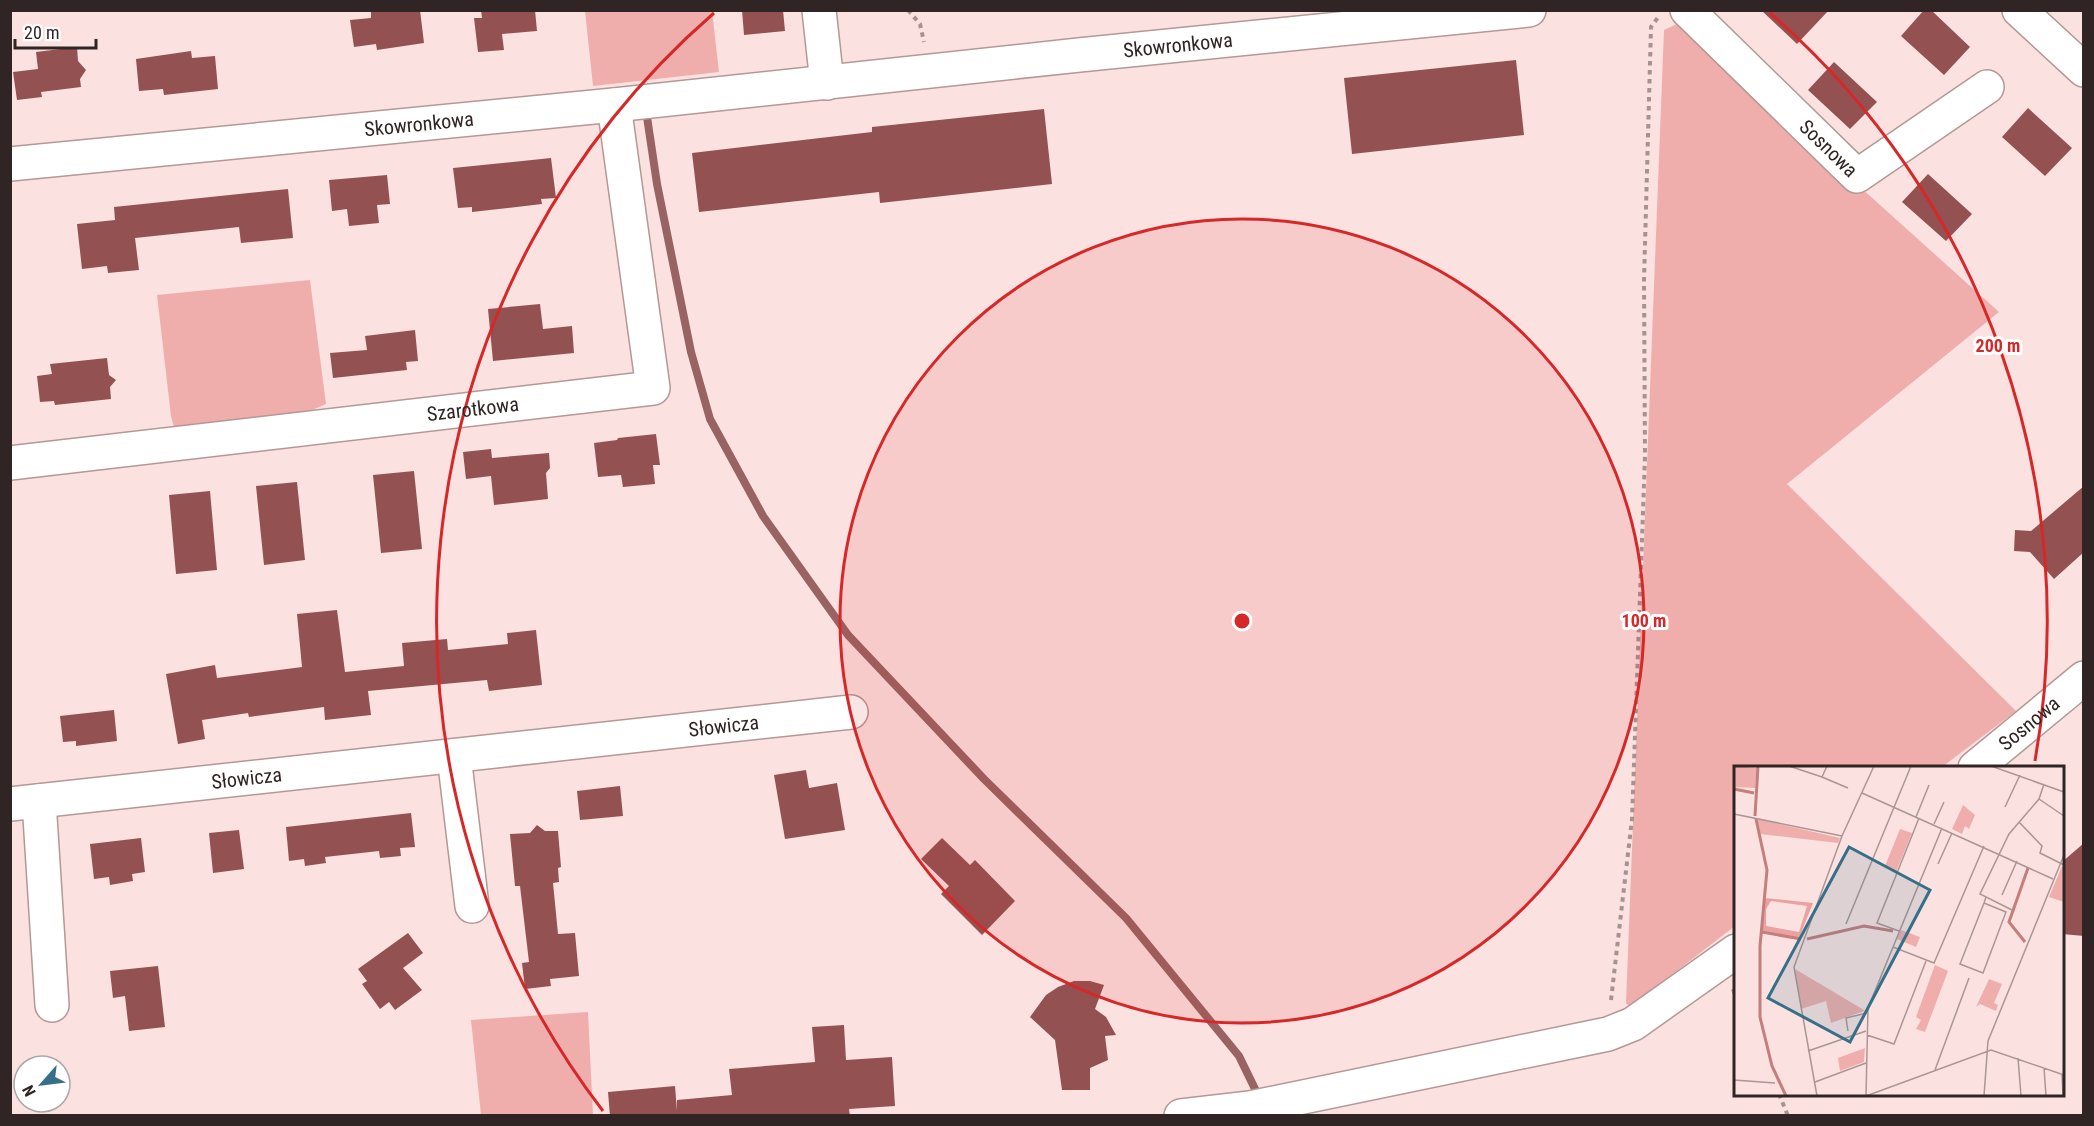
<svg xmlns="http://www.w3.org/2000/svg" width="2094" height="1126" viewBox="0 0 2094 1126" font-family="'Roboto Condensed',sans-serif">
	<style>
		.green { fill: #efaeac }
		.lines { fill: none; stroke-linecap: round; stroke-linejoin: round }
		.stream { stroke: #986362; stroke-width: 8 }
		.building { fill: #935151 }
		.minor-casing { stroke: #b49896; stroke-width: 36 }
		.path { stroke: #a69291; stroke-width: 4; stroke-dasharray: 4.5 4.5; stroke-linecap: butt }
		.minor { stroke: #fff; stroke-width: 33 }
		.ring { fill: none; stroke: #d62828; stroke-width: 3 }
		.labels { text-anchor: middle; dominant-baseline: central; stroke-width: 6; stroke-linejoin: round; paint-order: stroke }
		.street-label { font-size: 20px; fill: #302424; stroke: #fff }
		.inset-river { fill: none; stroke: #c47e7d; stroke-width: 3 }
		.inset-road { fill: none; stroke: #aa9695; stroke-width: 1.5 }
		.view { fill: #376f89; fill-opacity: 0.15; stroke: #376f89; stroke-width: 3 }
		.inset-edge { fill: none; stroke: #302424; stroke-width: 3 }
		.centre { fill: #d62828; stroke: #fff; stroke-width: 3 }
		.ring-label { font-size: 18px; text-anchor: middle; font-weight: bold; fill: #d62828; stroke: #fff; stroke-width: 6; stroke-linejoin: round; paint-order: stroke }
	</style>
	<rect width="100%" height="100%" fill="#fbe2e1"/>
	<!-- green -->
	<path class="green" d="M 585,11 L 712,11 L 719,72 L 593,86 Z
		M 1681,22 L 1860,187 L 1999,312 L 1787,484 L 2016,711 L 1942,767 L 1736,768 L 1735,926 L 1630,1007 L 1626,1003 L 1664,30 Z
		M 310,280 L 326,404 L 310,411 L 174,427 L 171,416 L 157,295 Z
		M 588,1012 L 593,1115 L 481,1115 L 471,1020 Z"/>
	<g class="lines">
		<!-- stream -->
		<path class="stream" d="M 647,117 L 657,184 L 691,352 L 710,419 L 763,516 L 848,635 L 984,779 L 1126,918 L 1239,1056 L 1256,1091"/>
	</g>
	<!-- building -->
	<path class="building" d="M 385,10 L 420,10 L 424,43 L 377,50 L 376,44 L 354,47 L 350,20 L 371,18 L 371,12 Z
		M 481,10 L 535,10 L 537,31 L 502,34 L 504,50 L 478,52 L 474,18 L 482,18 Z
		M 742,10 L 783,10 L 785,31 L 744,35 Z
		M 1761,10 L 1829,10 L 1797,44 Z
		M 1924,10 L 1931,10 L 1970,47 L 1944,75 L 1901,36 Z
		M 77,47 L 78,61 L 86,70 L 80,79 L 81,87 L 41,92 L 42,97 L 17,100 L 13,72 L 38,69 L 36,52 Z
		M 191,51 L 192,58 L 215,56 L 218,89 L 164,95 L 163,89 L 139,91 L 136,59 Z
		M 1516,60 L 1524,135 L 1352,154 L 1344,78 Z
		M 1834,62 L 1877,102 L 1850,129 L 1808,90 Z
		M 2028,108 L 2072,148 L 2045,176 L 2002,137 Z
		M 1044,109 L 1052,184 L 880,203 L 879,192 L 699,212 L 692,153 L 872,132 L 872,127 Z
		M 551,158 L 556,198 L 541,199 L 542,204 L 472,212 L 472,207 L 458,208 L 453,168 Z
		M 1928,174 L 1972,214 L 1946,241 L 1902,202 Z
		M 387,175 L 390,204 L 377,205 L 379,223 L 349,226 L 347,209 L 332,211 L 329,180 Z
		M 288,189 L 293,238 L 241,243 L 239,227 L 135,238 L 139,270 L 108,273 L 107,266 L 82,269 L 77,224 L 115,220 L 114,207 Z
		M 540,304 L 543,329 L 572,326 L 574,353 L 493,361 L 488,309 Z
		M 415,330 L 418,361 L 406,362 L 407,370 L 333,378 L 330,353 L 367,350 L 365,336 Z
		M 107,358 L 109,375 L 116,380 L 110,387 L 111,399 L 55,405 L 54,401 L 40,402 L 37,376 L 52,374 L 50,364 Z
		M 656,434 L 660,465 L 653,465 L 655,484 L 623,487 L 621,475 L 598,477 L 594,443 L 617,440 L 618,438 Z
		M 491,449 L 492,458 L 549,453 L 550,468 L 546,473 L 548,499 L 494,505 L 491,476 L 466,479 L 463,452 Z
		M 414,471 L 422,549 L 381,553 L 373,475 Z
		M 297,482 L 305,560 L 264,565 L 256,486 Z
		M 2084,486 L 2084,552 L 2054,579 L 2030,552 L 2014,551 L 2015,530 L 2031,531 Z
		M 210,491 L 217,570 L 176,574 L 169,495 Z
		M 337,610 L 345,672 L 404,666 L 402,643 L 447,639 L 448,650 L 508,644 L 507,633 L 536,630 L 542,685 L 489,691 L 487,680 L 368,691 L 371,715 L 325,720 L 324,707 L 249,717 L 248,713 L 202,720 L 205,739 L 178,744 L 166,674 L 215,665 L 217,678 L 302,667 L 297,614 Z
		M 114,710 L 117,741 L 76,746 L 76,741 L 63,742 L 60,716 Z
		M 806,770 L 809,788 L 837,783 L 845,830 L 785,839 L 774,775 Z
		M 620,786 L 623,816 L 580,820 L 577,791 Z
		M 411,813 L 415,847 L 400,848 L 401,856 L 380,858 L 379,851 L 325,857 L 326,863 L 305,866 L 304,859 L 289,861 L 286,827 Z
		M 537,825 L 545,831 L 558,831 L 561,867 L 558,868 L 559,882 L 553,883 L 558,934 L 575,933 L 579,976 L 550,979 L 551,986 L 525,989 L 522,963 L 529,962 L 520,886 L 515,886 L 510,834 L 530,833 Z
		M 239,830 L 244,869 L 213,873 L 209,833 Z
		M 141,838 L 145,872 L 132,874 L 133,881 L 110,885 L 109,877 L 94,879 L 90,844 Z
		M 942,838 L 970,865 L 975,860 L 1015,901 L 982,935 L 941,894 L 949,886 L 921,859 Z
		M 2084,843 L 2084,936 L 2062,934 L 2062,862 Z
		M 408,933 L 423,953 L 403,968 L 422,990 L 395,1010 L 389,1002 L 380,1009 L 362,984 L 367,981 L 358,969 Z
		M 158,966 L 165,1027 L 129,1031 L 125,996 L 113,998 L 110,971 Z
		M 1074,981 L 1090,981 L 1104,985 L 1095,1009 L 1106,1017 L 1116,1035 L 1105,1036 L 1108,1060 L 1090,1068 L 1090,1090 L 1062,1090 L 1055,1040 L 1030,1017 L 1046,995 L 1058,987 Z
		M 844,1025 L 846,1060 L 892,1057 L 895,1106 L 849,1109 L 850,1116 L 610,1116 L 608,1092 L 675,1086 L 677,1111 L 677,1100 L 732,1095 L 729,1069 L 815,1062 L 812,1027 Z"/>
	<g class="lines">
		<!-- minor casing -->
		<g class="minor-casing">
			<g id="minor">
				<path d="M 819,10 L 827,83"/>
				<path id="s1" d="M 1687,10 L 1857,176 L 1987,87"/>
				<path d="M 2019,10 L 2084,70"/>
				<path id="s2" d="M 10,164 L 614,105 L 1079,55 L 1529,10"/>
				<path id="s3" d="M 10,463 L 653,388 L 614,105"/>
				<path d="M 454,756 L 472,906"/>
				<path id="s4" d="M 1975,768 L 2084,678"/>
				<path d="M 39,801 L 52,1005"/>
				<path id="s5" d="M 10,804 L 851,712"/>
				<path d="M 1181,1116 L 1250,1108 L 1608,1034 L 1633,1024 L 1736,951"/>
			</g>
		</g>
		<!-- path -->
		<path class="path" d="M 908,10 L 920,24 L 924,42
			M 1733,989 L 1736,998
			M 1611,1000 L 1632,819 L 1645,456 L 1644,280 L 1651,27 L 1659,16
			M 1779,1094 L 1788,1116"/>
		<!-- minor -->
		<use href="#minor" class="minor"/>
	</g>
	<!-- distance rings -->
	<circle cx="1242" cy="621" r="402" fill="#d62828" fill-opacity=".12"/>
	<g class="ring">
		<circle cx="1242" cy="621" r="402"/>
		<path d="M603 1111A805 805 0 0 1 714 13M1770 13A805 805 0 0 1 2035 761"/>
	</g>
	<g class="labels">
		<!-- street labels -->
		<g class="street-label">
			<text stroke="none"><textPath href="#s2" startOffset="1174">Skowronkowa</textPath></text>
			<text stroke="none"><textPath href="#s2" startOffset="411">Skowronkowa</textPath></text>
			<text stroke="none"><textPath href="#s1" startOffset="198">Sosnowa</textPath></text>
			<text stroke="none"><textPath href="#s3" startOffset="466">Szarotkowa</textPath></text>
			<text stroke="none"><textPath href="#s4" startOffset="70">Sosnowa</textPath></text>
			<text stroke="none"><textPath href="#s5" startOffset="718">Słowicza</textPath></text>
			<text stroke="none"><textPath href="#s5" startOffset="238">Słowicza</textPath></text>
		</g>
	</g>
	<!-- overview -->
	<g transform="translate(1734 766)">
		<rect width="330" height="330" fill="#fbe2e1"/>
		<path d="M 0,0 L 23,2 L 21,22 L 0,21 ZM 229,39 L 241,49 L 235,63 L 231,60 L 228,68 L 218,63 ZM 23,53 L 106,72 L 104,77 L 26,68 ZM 166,63 L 178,67 L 162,106 L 151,100 ZM 328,100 L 330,101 L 330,136 L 315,131 ZM 167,164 L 186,171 L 182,181 L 163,173 ZM 201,199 L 214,205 L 191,266 L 182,263 L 187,254 L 182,251 ZM 61,203 L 130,244 L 130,245 L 97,257 L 92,235 L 67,243 ZM 255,213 L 268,218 L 260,237 L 264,239 L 262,245 L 246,238 L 242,241 ZM 131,282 L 130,296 L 106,305 L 104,292 Z" fill="#efaeac"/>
		<path d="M 31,132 L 79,137 L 65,172 L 28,165 ZM 37,135 L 73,140 L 65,166 L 32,160 L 32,143 Z" fill="#eaa1a0" fill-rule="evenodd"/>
		<path class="inset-river" d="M 0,23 L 20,27M 21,50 L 24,0M 22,53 L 33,104 L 26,180 L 26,251 L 38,300 L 52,330M 28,166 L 67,173M 73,173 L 130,160 L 159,165M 291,176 L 275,156 L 294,102"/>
		<path class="inset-road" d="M 55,0 L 88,11M 93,0 L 88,11 L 114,22M 257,0 L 330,26M 128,27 L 319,113M 305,33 L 330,50M 271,41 L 286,9M 0,48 L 108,70M 182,51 L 195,19M 285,56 L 308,80 L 306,87 L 330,99M 200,58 L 210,36M 204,98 L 218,67M 268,129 L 283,95M 250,137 L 272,146 L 249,207 L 226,198 L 250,137 L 252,131M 278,144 L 246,128 L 275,68 L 305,33 L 310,18M 112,158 L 177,0M 165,165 L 143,157 L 185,52M 159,181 L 200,197 L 250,80M 114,265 L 112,252 L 133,247M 133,269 L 160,278 L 192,195M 74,285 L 132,265M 284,292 L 287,330M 310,302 L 312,330M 201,304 L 235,212M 328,308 L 329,330M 0,314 L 41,317M 81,316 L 132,297M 83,330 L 60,201 L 108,70 L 140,0M 132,330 L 134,242 L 208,62M 132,330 L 257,284 L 330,309M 250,330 L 254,275 L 330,89"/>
		<path class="view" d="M 115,81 L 196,124 L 116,276 L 34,232 Z"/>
		<rect width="330" height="330" class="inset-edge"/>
	</g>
	<circle cx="1242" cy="621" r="9" class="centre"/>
	<g class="ring-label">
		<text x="1998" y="352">200 m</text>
		<text x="1644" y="627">100 m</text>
	</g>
	<!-- border -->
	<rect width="2094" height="1126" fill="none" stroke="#302424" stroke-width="24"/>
	<!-- north arrow -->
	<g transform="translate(42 1084) rotate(242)"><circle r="28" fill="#ffffff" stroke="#aca7a7" stroke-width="1.5"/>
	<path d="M0-4.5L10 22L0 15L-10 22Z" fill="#376f89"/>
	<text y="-9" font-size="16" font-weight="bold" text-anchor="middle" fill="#302424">N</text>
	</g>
	<!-- scale -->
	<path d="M15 39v9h81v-9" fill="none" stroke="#302424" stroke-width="3"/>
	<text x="24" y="39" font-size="18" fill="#302424" stroke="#ffffff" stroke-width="4.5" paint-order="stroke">20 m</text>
</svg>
